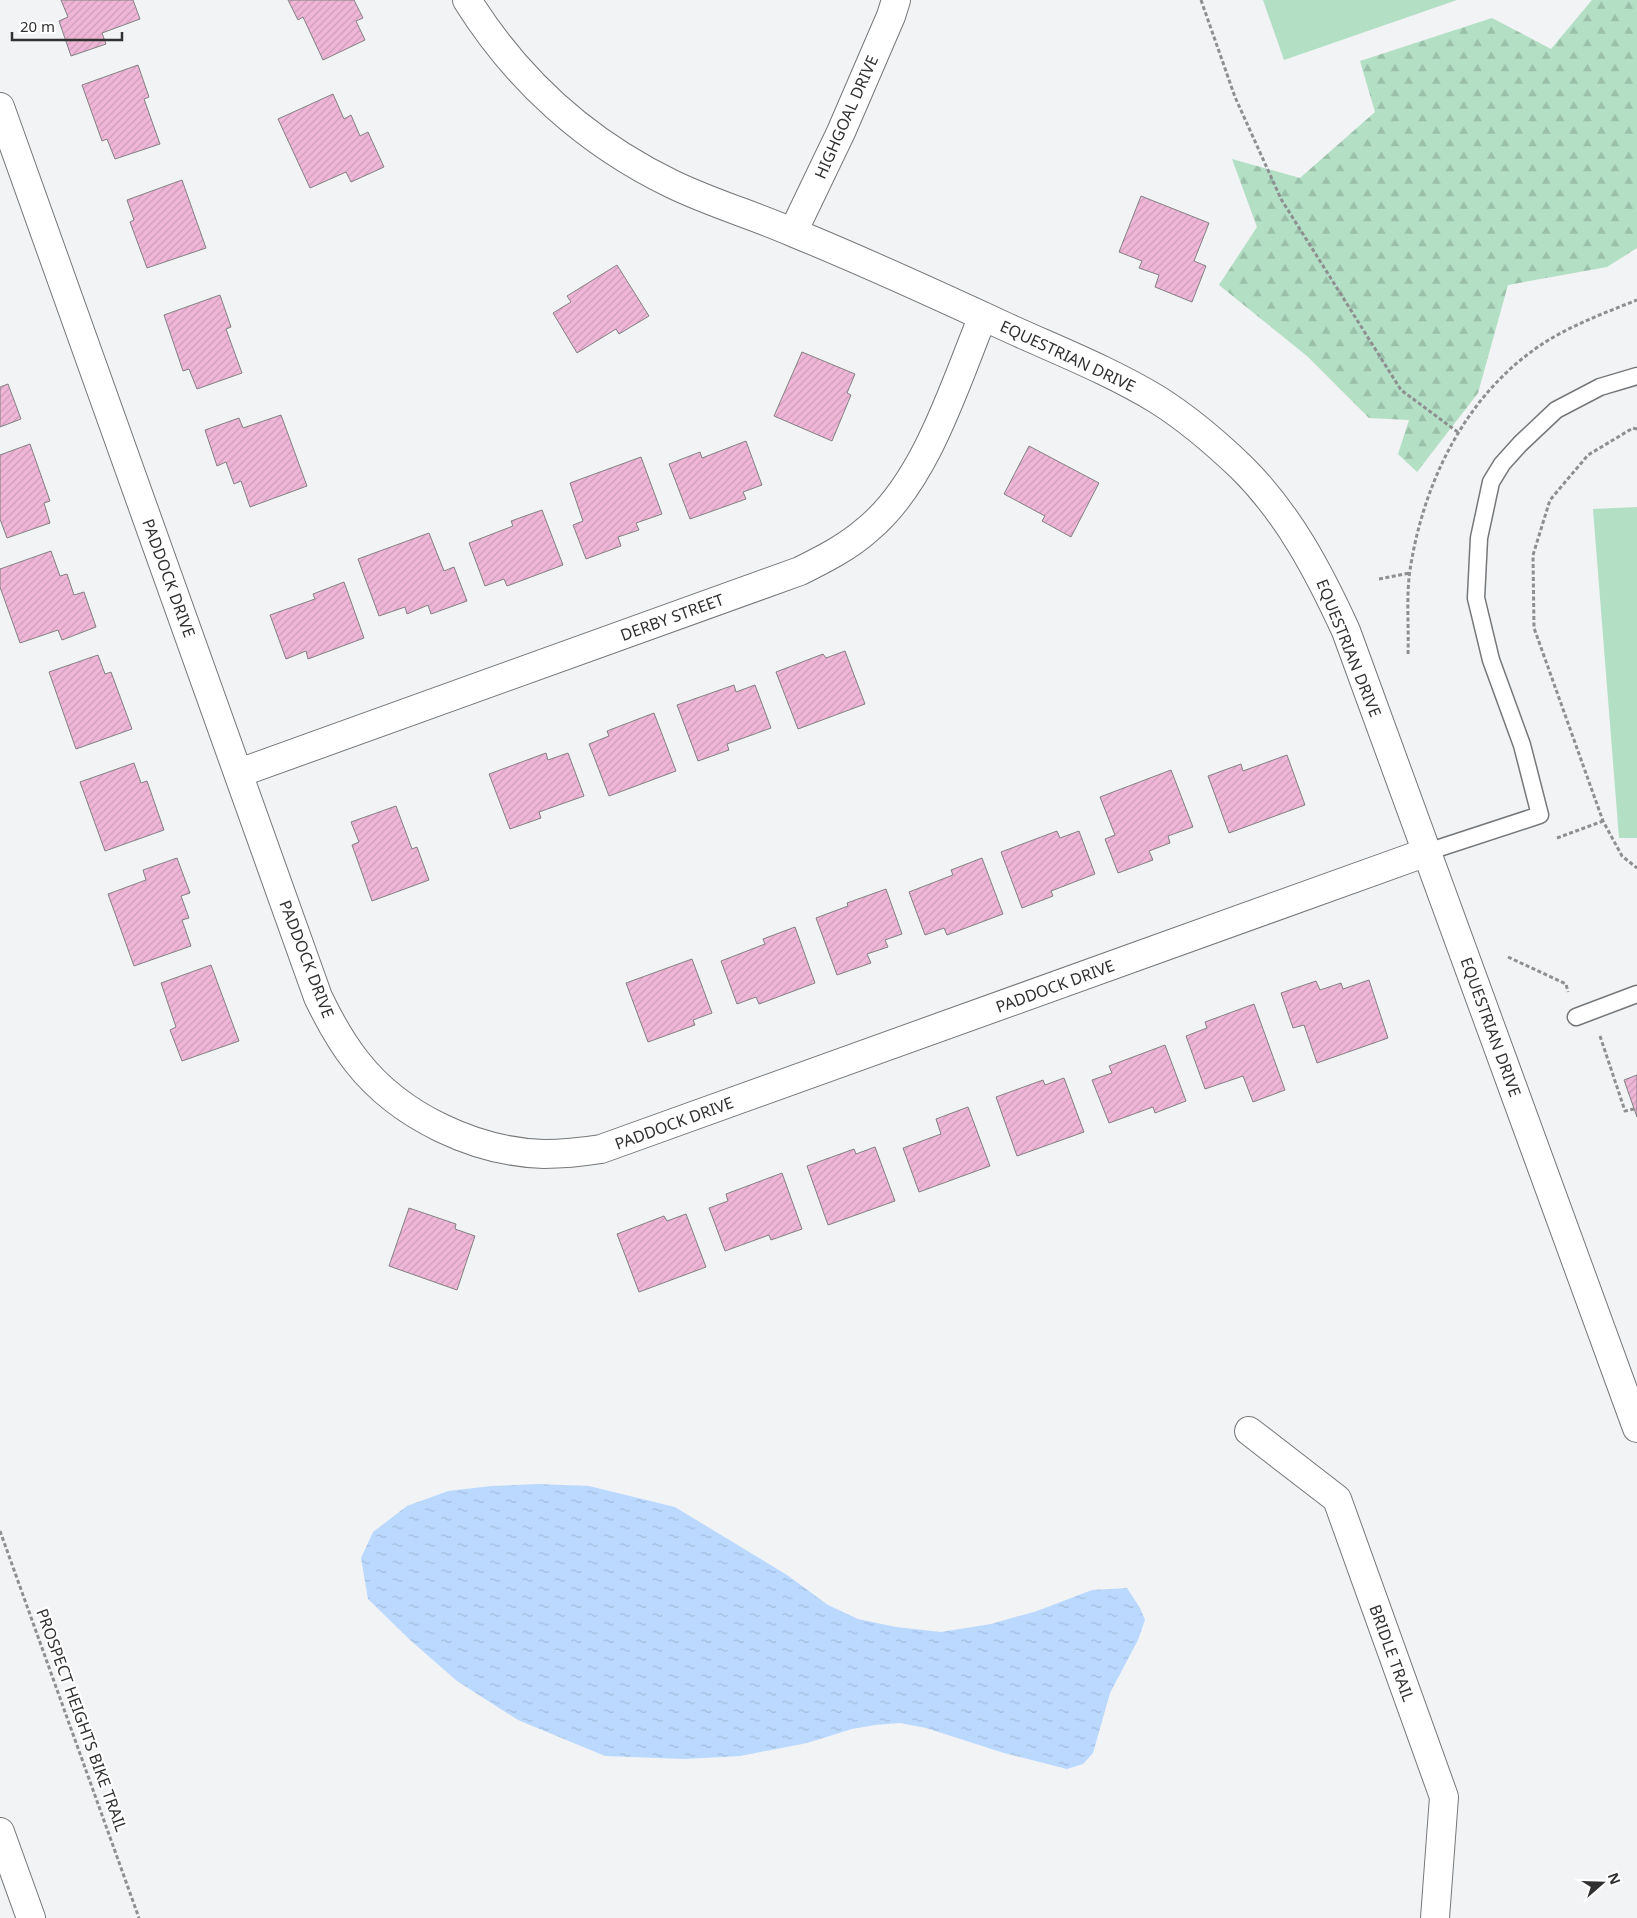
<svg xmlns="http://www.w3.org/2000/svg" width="1637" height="1918" viewBox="0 0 1637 1918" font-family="'Noto Sans',sans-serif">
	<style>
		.green { fill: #b3dfc4 }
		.forest { fill: url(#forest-firs) }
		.water { fill: url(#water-ripples) }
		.building { fill: url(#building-hatch); stroke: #838182 }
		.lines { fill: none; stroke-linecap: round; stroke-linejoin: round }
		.lane-casing { stroke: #757779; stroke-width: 19 }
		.street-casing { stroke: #757779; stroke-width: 30 }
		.path { stroke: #8e8f91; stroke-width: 3; stroke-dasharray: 4 2.5; stroke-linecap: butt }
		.lane { stroke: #fff; stroke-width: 16 }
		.street { stroke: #fff; stroke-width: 28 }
		.labels { text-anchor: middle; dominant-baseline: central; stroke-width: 4.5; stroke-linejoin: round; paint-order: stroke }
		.street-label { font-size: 16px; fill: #313132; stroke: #fff }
	</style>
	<defs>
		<pattern id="forest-firs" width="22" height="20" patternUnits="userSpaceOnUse" patternTransform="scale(1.25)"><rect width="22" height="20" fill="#b3dfc4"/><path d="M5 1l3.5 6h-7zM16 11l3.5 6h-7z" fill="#9ac0a9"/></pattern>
		<pattern id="water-ripples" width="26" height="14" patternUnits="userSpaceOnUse" patternTransform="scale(1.25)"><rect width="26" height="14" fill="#bbd9ff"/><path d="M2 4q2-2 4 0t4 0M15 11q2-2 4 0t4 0" fill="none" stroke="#a1bbdb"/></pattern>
		<pattern id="building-hatch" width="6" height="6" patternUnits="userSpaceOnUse" patternTransform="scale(1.25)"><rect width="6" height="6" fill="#efb6d7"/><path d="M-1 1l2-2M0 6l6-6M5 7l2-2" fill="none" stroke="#cd9db9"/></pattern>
	</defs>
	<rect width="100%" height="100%" fill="#f1f3f5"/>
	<!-- green -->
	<path class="green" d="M 1263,0 L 1457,0 L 1284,60 Z
		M 1637,507 L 1637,838 L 1619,838 L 1593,509 Z"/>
	<!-- forest -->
	<path class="forest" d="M 1592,0 L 1637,0 L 1637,248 L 1607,267 L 1508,285 L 1478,393 L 1417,472 L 1398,454 L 1409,420 L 1369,418 L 1307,356 L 1219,285 L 1257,227 L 1232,159 L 1300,178 L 1375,112 L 1360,61 L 1492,18 L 1551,49 Z"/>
	<!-- water -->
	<path class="water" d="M 538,1484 L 589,1486 L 675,1507 L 787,1575 L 828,1605 L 858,1619 L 896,1627 L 941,1632 L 991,1624 L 1037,1611 L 1092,1590 L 1127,1588 L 1140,1608 L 1145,1620 L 1138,1640 L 1110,1693 L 1093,1753 L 1083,1764 L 1067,1769 L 1004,1753 L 926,1728 L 900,1723 L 875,1725 L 852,1729 L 807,1743 L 740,1756 L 685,1759 L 605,1756 L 518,1720 L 457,1681 L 410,1640 L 368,1599 L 361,1558 L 373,1532 L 407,1506 L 448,1491 L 492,1486 Z"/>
	<!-- building -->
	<path class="building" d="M 61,0 L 133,0 L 140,19 L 102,33 L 106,44 L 71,56 L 59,21 L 68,17 Z
		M 288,0 L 354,0 L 363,18 L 356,21 L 365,40 L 323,60 L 303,17 L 298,20 Z
		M 138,65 L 149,97 L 144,99 L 160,144 L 115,159 L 107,139 L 102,141 L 82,85 Z
		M 333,94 L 344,119 L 351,115 L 360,136 L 368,132 L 384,167 L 351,182 L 346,172 L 310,188 L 278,119 Z
		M 182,180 L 206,248 L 147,268 L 130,222 L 134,220 L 127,200 Z
		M 1141,196 L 1209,223 L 1194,261 L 1206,266 L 1192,302 L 1155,287 L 1159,275 L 1139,268 L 1142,261 L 1119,252 Z
		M 617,265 L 649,316 L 619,334 L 616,329 L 577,353 L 553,313 L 571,302 L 567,296 Z
		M 220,295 L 231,327 L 226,329 L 242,373 L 197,389 L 189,369 L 183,371 L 164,315 Z
		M 802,352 L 855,374 L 847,393 L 851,395 L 832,441 L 774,416 Z
		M 8,384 L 21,419 L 0,427 L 0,387 Z
		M 281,415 L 307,486 L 250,507 L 241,481 L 234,484 L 226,462 L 217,466 L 205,430 L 239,418 L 243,428 Z
		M 746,441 L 762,485 L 743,492 L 746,499 L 690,519 L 669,464 L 700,452 L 702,458 Z
		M 30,444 L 50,501 L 44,503 L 50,523 L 7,538 L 0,519 L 0,455 Z
		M 1029,446 L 1099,483 L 1071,537 L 1042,521 L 1045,516 L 1004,494 Z
		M 641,457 L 662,514 L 636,523 L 639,530 L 618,537 L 621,546 L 586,559 L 573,525 L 583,521 L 570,483 Z
		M 542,510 L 563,565 L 507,586 L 504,579 L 485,586 L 469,543 L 513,526 L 511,521 Z
		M 429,533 L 444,571 L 454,567 L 467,601 L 431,614 L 428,605 L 407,614 L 405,607 L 379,616 L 358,559 Z
		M 51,551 L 60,576 L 67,574 L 74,595 L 84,592 L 96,627 L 62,640 L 58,630 L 20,643 L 0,587 L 0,569 Z
		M 344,582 L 364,638 L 308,659 L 306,651 L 286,659 L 270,615 L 315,599 L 313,594 Z
		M 845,651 L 865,704 L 798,729 L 776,672 L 823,654 L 826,658 Z
		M 98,655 L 105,674 L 111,672 L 132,729 L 76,749 L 49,672 Z
		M 734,685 L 736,692 L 755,685 L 771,728 L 727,744 L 729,750 L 698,761 L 677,705 Z
		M 654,713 L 676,771 L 609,796 L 589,744 L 609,736 L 607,731 Z
		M 546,753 L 548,760 L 568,753 L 584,796 L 539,812 L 541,818 L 510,829 L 489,774 Z
		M 1287,755 L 1305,805 L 1229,833 L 1208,776 L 1241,764 L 1243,771 Z
		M 134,763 L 141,783 L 147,781 L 164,830 L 105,851 L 80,782 Z
		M 1171,770 L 1193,827 L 1168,836 L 1170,843 L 1149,851 L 1153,860 L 1118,873 L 1105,839 L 1115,835 L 1100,797 Z
		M 396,806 L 412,849 L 417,847 L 429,880 L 372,901 L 352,845 L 359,842 L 351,822 Z
		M 1057,831 L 1060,838 L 1079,831 L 1095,874 L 1051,891 L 1053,896 L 1022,908 L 1001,852 Z
		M 177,858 L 190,893 L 181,896 L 189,918 L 182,920 L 191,946 L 134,966 L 108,894 L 146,880 L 143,870 Z
		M 982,858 L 1003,914 L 947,935 L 944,928 L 925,935 L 909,892 L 953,875 L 951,870 Z
		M 886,889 L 902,934 L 885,940 L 888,947 L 867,954 L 871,963 L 837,975 L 816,918 L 848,906 L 847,903 Z
		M 795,927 L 815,983 L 759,1004 L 756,997 L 737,1004 L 721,961 L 765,944 L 763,939 Z
		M 692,959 L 712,1013 L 693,1020 L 695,1025 L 648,1042 L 626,983 Z
		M 211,965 L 239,1041 L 182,1061 L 170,1030 L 176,1027 L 161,983 Z
		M 1369,980 L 1388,1038 L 1317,1063 L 1304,1025 L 1293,1028 L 1281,993 L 1316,981 L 1320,990 L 1341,983 L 1343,989 Z
		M 1254,1004 L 1285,1090 L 1253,1102 L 1243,1076 L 1205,1089 L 1186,1036 L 1207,1028 L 1205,1022 Z
		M 1165,1045 L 1186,1101 L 1155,1113 L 1153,1107 L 1109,1123 L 1092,1080 L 1112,1073 L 1109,1066 Z
		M 1637,1075 L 1637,1117 L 1624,1080 Z
		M 1064,1078 L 1084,1132 L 1017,1156 L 996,1097 L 1043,1080 L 1045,1085 Z
		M 968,1107 L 990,1166 L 919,1192 L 903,1148 L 941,1134 L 936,1119 Z
		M 875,1147 L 895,1201 L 828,1225 L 807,1166 L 854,1149 L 856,1154 Z
		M 782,1173 L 802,1229 L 771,1240 L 769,1235 L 725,1251 L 709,1208 L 728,1201 L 726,1194 Z
		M 409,1208 L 456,1224 L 455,1229 L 475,1236 L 457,1290 L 389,1266 Z
		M 686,1214 L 706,1267 L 639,1292 L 617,1234 L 664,1216 L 667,1221 Z"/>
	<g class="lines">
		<!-- lane casing -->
		<g class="lane-casing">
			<path id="lane" d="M 1427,852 L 1540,815 L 1522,745 L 1491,660 L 1476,598 L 1479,538 L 1491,482 L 1502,464 L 1520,444 L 1556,410 L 1600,387 L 1637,376
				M 1576,1017 L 1637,994"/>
		</g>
		<!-- street casing -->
		<g class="street-casing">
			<path id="street" d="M 467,0 C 517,80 587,143 672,184 C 711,203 753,215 792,232 C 863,261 933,293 1002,325 C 1054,349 1109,370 1158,400 C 1188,419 1216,443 1241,467 C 1288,513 1319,572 1346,631 L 1637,1428
				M 0,107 L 318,997 C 329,1020 341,1042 357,1062 C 400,1117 476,1152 544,1154 C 563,1154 582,1152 601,1149 L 1427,852
				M 793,232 L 841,132 L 891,16 L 896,0
				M 239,773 L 800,571 C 824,559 848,547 868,529 C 926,481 955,384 983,316
				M 1249,1431 L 1337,1499 L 1444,1797 L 1435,1918
				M 0,1832 L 31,1918"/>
		</g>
		<!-- path -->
		<path class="path" d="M 1201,0 L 1235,97 L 1281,199 L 1401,390 L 1459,433
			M 1637,429 L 1633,428 L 1588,455 L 1550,500 L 1533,555 L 1534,628 L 1603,821 L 1622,856 L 1637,868
			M 1379,579 L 1410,573
			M 1408,654 C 1409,627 1406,597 1410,570 C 1423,485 1463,400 1535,349 C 1566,327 1602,314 1637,300
			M 1557,838 L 1603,821
			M 1508,957 L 1566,984 L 1568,992
			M 1600,1036 L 1625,1111 L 1634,1109
			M 0,1531 L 139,1918"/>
		<!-- lane -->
		<use href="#lane" class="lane"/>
		<!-- street -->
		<use href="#street" class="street"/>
	</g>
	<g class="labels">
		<!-- street labels -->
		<g class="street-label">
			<text transform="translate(846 117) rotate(-66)">HIGHGOAL DRIVE</text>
			<text transform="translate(1068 356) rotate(25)">EQUESTRIAN DRIVE</text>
			<text transform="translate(169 578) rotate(70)">PADDOCK DRIVE</text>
			<text transform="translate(672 617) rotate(-20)">DERBY STREET</text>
			<text transform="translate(1349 648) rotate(68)">EQUESTRIAN DRIVE</text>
			<text transform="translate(307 959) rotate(69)">PADDOCK DRIVE</text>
			<text transform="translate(1055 986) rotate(-20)">PADDOCK DRIVE</text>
			<text transform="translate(1491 1027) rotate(70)">EQUESTRIAN DRIVE</text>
			<text transform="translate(674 1123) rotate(-20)">PADDOCK DRIVE</text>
			<text transform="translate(1392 1653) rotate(70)">BRIDLE TRAIL</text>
			<text transform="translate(82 1720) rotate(70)">PROSPECT HEIGHTS BIKE TRAIL</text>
		</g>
	</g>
	<!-- north arrow -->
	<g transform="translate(1602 1883) rotate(70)" stroke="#ffffff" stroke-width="4" paint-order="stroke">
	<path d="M0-4L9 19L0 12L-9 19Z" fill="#313132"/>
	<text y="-8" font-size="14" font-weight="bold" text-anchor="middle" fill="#313132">N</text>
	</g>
	<!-- scale -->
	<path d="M12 32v8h110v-8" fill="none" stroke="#313132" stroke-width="2.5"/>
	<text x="20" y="32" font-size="15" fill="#313132" stroke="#ffffff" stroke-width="4" paint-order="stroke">20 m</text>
</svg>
